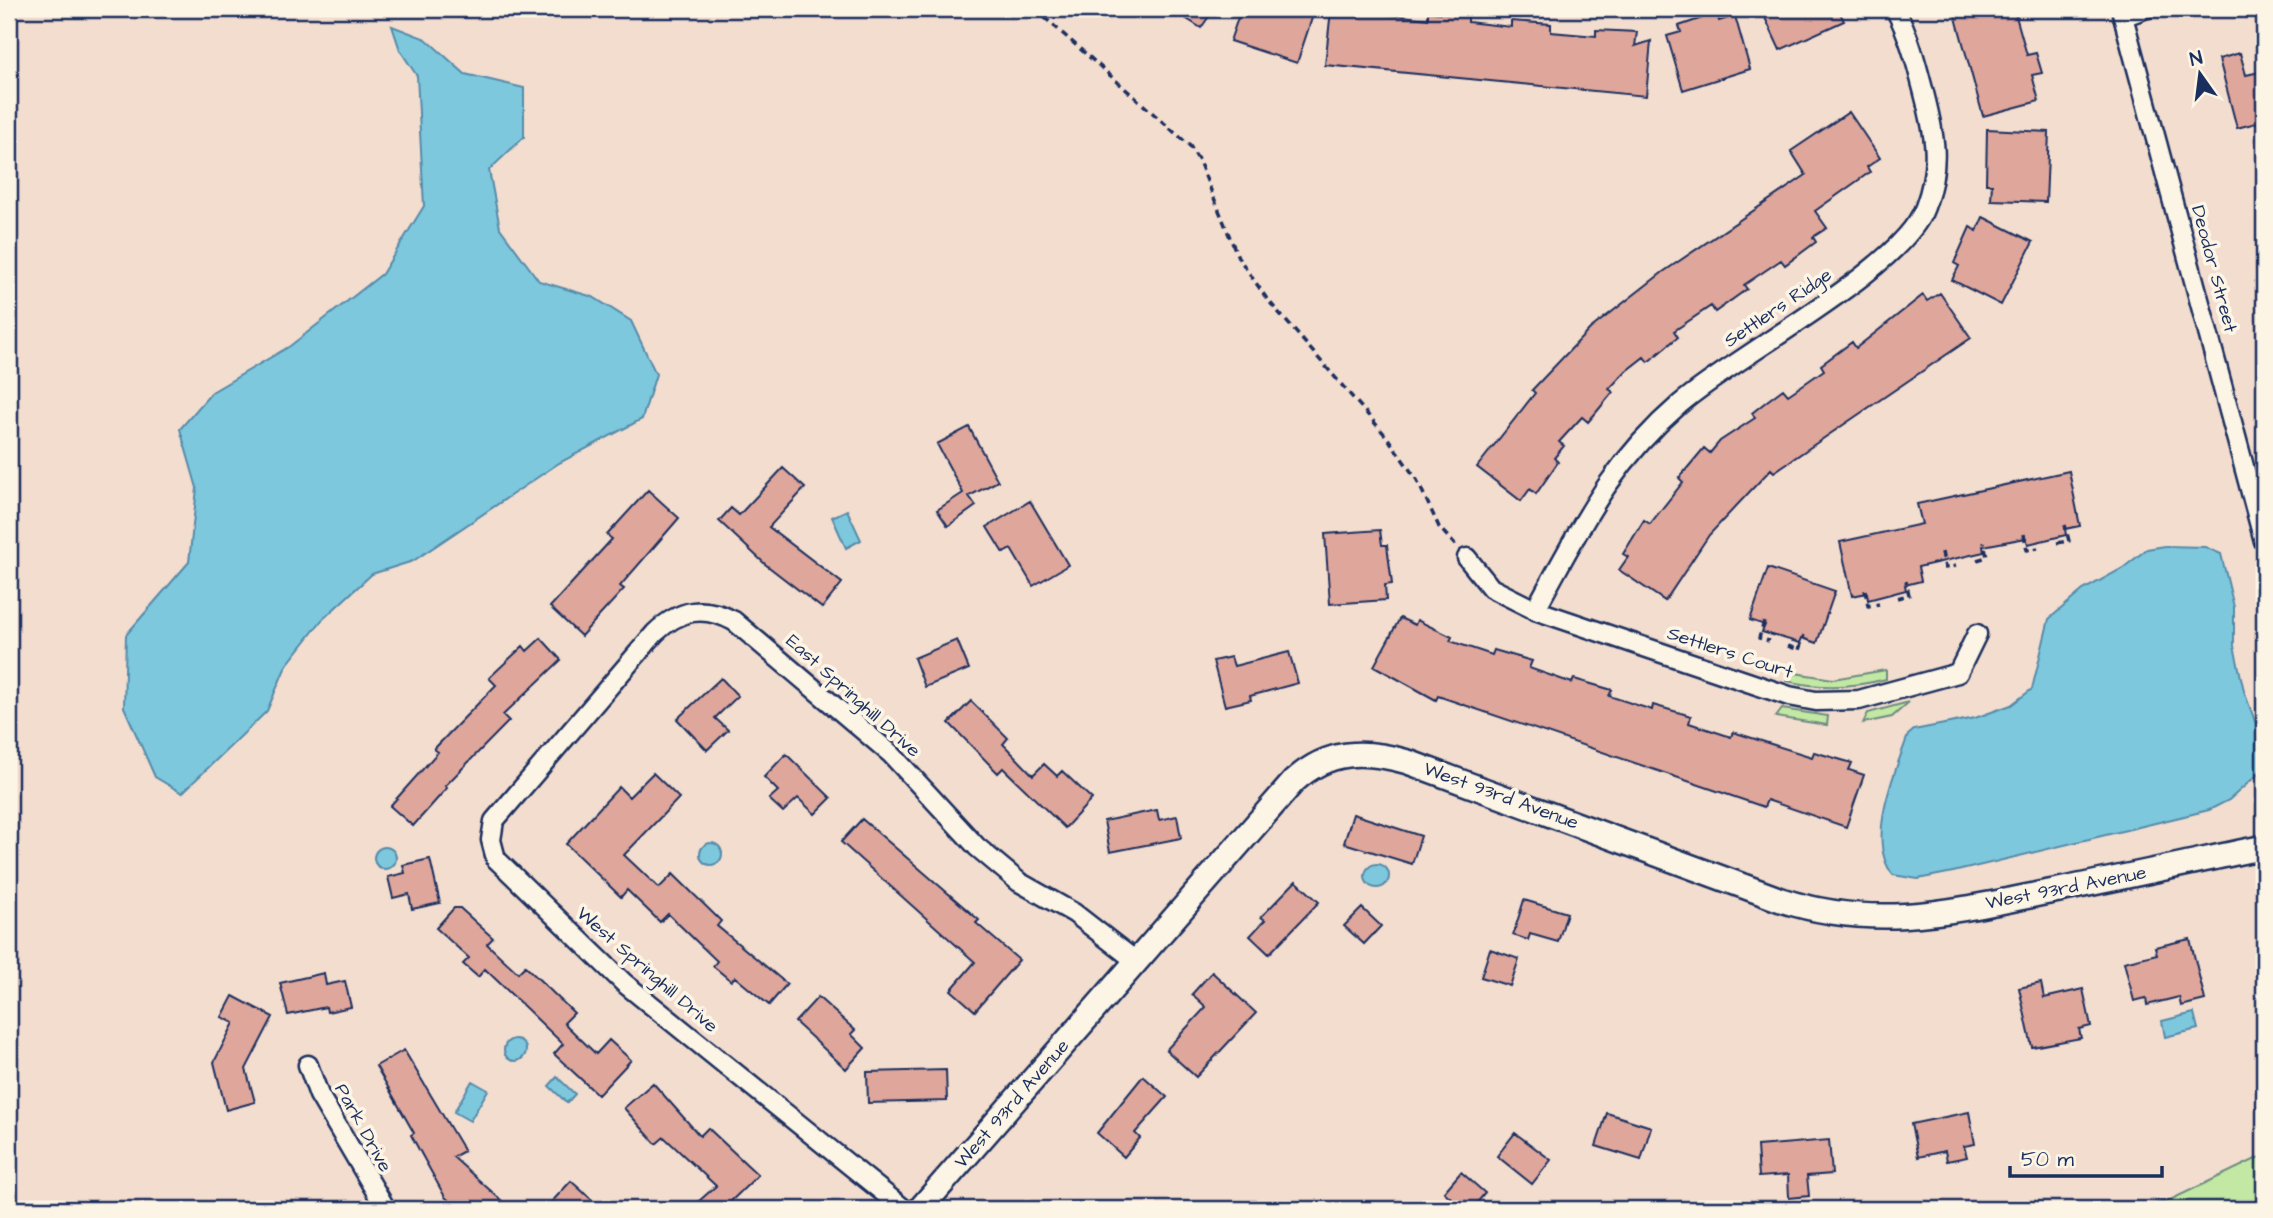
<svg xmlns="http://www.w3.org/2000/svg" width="2273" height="1218" viewBox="0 0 2273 1218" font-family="'Architects Daughter',sans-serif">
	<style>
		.green { fill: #c2e8a3; stroke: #6e8c80; stroke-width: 2 }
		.water { fill: #7dc8dd; stroke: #568baa; stroke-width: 2 }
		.building { fill: #dfa69b; stroke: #1b2f5e; stroke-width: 2 }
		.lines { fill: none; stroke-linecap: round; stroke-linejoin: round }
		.lane-casing { stroke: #1b2f5e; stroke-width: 14 }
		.street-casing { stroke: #1b2f5e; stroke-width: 23 }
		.secondary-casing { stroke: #1b2f5e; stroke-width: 28 }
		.path { stroke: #1b2f5e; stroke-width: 3.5; stroke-dasharray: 7 5; stroke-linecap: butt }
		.lane { stroke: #fcf5e5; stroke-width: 9 }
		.street { stroke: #fcf5e5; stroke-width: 18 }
		.secondary { stroke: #fcf5e5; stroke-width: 23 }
		.labels { text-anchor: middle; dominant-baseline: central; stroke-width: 7; stroke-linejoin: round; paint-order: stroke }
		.street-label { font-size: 19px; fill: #1b2f5e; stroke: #fcf5e5 }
	</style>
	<rect width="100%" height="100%" fill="#f3ddcf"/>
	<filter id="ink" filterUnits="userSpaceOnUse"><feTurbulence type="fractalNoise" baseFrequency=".0143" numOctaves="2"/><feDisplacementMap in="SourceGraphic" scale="14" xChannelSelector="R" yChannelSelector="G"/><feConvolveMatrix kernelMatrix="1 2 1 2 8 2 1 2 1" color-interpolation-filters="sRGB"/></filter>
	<g filter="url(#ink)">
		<!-- green -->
		<path class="green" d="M 1886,670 L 1886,679 C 1852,688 1821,689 1787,681 L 1788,672 L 1833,679 Z
			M 1909,702 L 1892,717 L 1863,723 L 1868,713 Z
			M 1782,709 L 1828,716 L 1827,725 L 1776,717 Z
			M 2264,1155 L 2264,1209 L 2132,1209 L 2168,1201 Z"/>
		<!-- water -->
		<path class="water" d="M 392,26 L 426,39 L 465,74 L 524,88 L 524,137 L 489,170 L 500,228 L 539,281 L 593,297 L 631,321 L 656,374 L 642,419 L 559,463 L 413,561 L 372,574 L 322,620 L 286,666 L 267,711 L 182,793 L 155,777 L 124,707 L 126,635 L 189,562 L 197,488 L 180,429 L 212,392 L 290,346 L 382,274 L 424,206 L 417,76 L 400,50 Z
			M 847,510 L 861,540 L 846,548 L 832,517 Z
			M 2165,546 L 2205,547 L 2221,554 L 2234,607 L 2234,646 L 2244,691 L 2264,746 L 2264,763 L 2256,776 L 2229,800 L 2209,810 L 1953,872 L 1918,879 L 1893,875 C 1865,840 1895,772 1908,735 L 1914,730 L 1975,718 L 2011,705 L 2032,689 L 2049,619 L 2083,590 L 2123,568 L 2147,549 Z
			M700 854a11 11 0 1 1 22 0a11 11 0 1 1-22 0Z
			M374 858a11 11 0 1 1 22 0a11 11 0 1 1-22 0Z
			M1365 876a12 12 0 1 1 24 0a12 12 0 1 1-24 0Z
			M 2194,1013 L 2198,1029 L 2165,1037 L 2162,1021 Z
			M504 1050a11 11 0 1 1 22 0a11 11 0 1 1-22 0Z
			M 557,1077 L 575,1094 L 567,1103 L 549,1086 Z
			M 472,1081 L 488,1090 L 470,1121 L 454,1112 Z"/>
		<!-- building -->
		<path class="building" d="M 1171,9 L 1214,9 L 1201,28 Z
			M 1241,9 L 1315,9 L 1297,63 L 1230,41 Z
			M 1345,9 L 1386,9 L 1385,14 L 1428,19 L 1428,12 L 1468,15 L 1468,22 L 1511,27 L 1511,21 L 1551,24 L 1551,32 L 1596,36 L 1596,30 L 1637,32 L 1635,46 L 1651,41 L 1646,96 L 1325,65 L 1331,10 Z
			M 1761,9 L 1838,9 L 1844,21 L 1780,50 Z
			M 1974,9 L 2014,9 L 2027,55 L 2036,53 L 2042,73 L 2032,75 L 2039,101 L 1983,116 L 1955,14 Z
			M 1717,13 L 1719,21 L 1735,16 L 1750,69 L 1683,90 L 1667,36 L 1681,32 L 1679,26 Z
			M 2240,53 L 2246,75 L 2264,71 L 2264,121 L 2237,128 L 2219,59 Z
			M 1849,112 L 1880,158 L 1867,167 L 1870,172 L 1815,211 L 1827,228 L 1813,237 L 1816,242 L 1785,265 L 1781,260 L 1744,285 L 1747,289 L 1715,312 L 1711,306 L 1674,331 L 1678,337 L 1648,362 L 1644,357 L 1626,371 L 1609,389 L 1613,392 L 1594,415 L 1588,422 L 1582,417 L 1559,442 L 1564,446 L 1554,458 L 1558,462 L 1536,494 L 1530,489 L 1521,501 L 1477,467 L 1535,393 L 1532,390 L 1590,329 L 1663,272 L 1806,175 L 1791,151 Z
			M 1987,129 L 2049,132 L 2046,202 L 1991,200 L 1992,184 L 1986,184 Z
			M 1983,217 L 2033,242 L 2001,305 L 1952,280 L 1959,266 L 1954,263 L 1970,227 L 1977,231 Z
			M 1940,293 L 1971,338 L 1774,472 L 1771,469 L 1709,535 L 1665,601 L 1619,570 L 1628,557 L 1623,554 L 1644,520 L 1650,524 L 1683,482 L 1679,478 L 1704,448 L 1710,453 L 1720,441 L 1755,418 L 1752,413 L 1767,401 L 1783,389 L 1788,395 L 1807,382 L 1824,370 L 1821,365 L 1852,342 L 1856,348 L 1923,295 L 1927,301 Z
			M 969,427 L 998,481 L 969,496 L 976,506 L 948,526 L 937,510 L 963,493 L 937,444 Z
			M 783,468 L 805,488 L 769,527 L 842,583 L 822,608 L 765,564 L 719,521 L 731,508 L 739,515 Z
			M 2069,471 L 2080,526 L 2065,529 L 2066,535 L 2028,544 L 2026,538 L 1983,546 L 1984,552 L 1918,567 L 1921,581 L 1905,585 L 1906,590 L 1868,600 L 1867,593 L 1852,596 L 1840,542 L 1922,524 L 1917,504 Z
			M 648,490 L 679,518 L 620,586 L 624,589 L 581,636 L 550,607 L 612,539 L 607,535 Z
			M 1030,501 L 1068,565 L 1033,586 L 1011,549 L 1003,553 L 987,527 Z
			M 1380,530 L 1382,545 L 1387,545 L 1392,584 L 1385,585 L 1386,600 L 1330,604 L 1325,534 Z
			M 1768,568 L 1835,591 L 1817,643 L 1802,638 L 1800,643 L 1762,632 L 1765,625 L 1750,620 Z
			M 1400,618 L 1415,625 L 1417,620 L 1452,637 L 1450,641 L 1492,655 L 1494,650 L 1532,661 L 1529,668 L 1572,683 L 1574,679 L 1612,690 L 1609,696 L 1652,710 L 1653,705 L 1691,716 L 1689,723 L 1731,737 L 1733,732 L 1812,757 L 1814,752 L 1852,763 L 1849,770 L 1864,775 L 1846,827 L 1767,800 L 1764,807 L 1438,696 L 1436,700 L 1374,666 Z
			M 541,638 L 561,660 L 503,715 L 509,721 L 445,786 L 447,788 L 413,826 L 390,806 L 438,752 L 434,749 L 496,685 L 489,678 L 523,646 L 527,651 Z
			M 957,640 L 969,669 L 925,687 L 914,658 Z
			M 1289,652 L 1298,683 L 1250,696 L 1251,700 L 1225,706 L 1213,661 L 1231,657 L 1234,666 Z
			M 721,678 L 738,696 L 715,718 L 728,730 L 707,750 L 677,719 Z
			M 971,701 L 1008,738 L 1003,744 L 1033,775 L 1044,764 L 1057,776 L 1062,771 L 1092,799 L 1065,828 L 1003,768 L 998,773 L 949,723 Z
			M 786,754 L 831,798 L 815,814 L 798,798 L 783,812 L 769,799 L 778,791 L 764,777 Z
			M 653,773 L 679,798 L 624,855 L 659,888 L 673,874 L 721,921 L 717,926 L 787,984 L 769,1005 L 735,977 L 731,981 L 713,966 L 717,961 L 668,914 L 660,922 L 627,890 L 621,897 L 566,844 L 619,787 L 629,797 Z
			M 1157,810 L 1159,820 L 1177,816 L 1181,838 L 1110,852 L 1104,821 Z
			M 1353,814 L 1421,836 L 1412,864 L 1344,843 Z
			M 862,819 L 979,920 L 976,923 L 1019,960 L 975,1011 L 951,990 L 975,962 L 841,842 Z
			M 430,859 L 440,903 L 412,909 L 409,894 L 393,898 L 388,877 L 405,873 L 403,865 Z
			M 1296,881 L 1319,902 L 1269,954 L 1250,936 L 1265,920 L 1261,917 Z
			M 1524,900 L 1567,913 L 1558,942 L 1530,934 L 1528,940 L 1513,935 Z
			M 454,908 L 460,908 L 493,938 L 487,944 L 518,973 L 525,966 L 574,1013 L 564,1023 L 596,1054 L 609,1040 L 631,1060 L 598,1095 L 554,1054 L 563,1044 L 485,969 L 478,977 L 463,964 L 469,958 L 436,928 Z
			M 1362,908 L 1381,926 L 1364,944 L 1344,926 Z
			M 2190,939 L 2205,1000 L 2181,1006 L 2179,997 L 2147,1005 L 2146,998 L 2134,1001 L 2124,962 L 2157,954 L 2155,947 Z
			M 1490,949 L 1519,959 L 1510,986 L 1481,977 Z
			M 1212,972 L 1256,1013 L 1196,1077 L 1166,1050 L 1206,1007 L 1192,994 Z
			M 324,973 L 326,985 L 345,981 L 351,1007 L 327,1012 L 326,1007 L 288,1015 L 280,983 Z
			M 2041,983 L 2044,998 L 2083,989 L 2091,1026 L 2079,1029 L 2081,1038 L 2032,1047 L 2019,988 Z
			M 233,996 L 273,1017 L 246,1069 L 255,1102 L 226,1110 L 214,1062 L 234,1023 L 222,1017 Z
			M 818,997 L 855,1030 L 851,1034 L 865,1048 L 846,1069 L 795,1022 Z
			M 404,1050 L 464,1151 L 453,1157 L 511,1209 L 458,1209 L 445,1197 L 411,1135 L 414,1133 L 376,1066 Z
			M 946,1070 L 947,1101 L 868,1103 L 867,1072 Z
			M 1143,1076 L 1167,1097 L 1135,1133 L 1140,1138 L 1124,1157 L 1097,1133 Z
			M 653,1083 L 700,1136 L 708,1128 L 758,1175 L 723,1209 L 690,1209 L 716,1186 L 664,1137 L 656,1144 L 624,1108 Z
			M 1969,1112 L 1975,1144 L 1964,1146 L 1967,1157 L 1947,1161 L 1945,1151 L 1918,1157 L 1911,1124 Z
			M 1607,1113 L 1651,1127 L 1641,1160 L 1596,1146 Z
			M 1515,1133 L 1551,1160 L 1532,1184 L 1497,1156 Z
			M 1829,1140 L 1832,1174 L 1807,1176 L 1809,1196 L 1789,1198 L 1788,1175 L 1759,1177 L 1757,1146 Z
			M 1461,1172 L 1485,1193 L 1472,1209 L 1464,1209 L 1444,1192 Z
			M 571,1181 L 602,1209 L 545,1209 Z"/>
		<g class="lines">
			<!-- lane casing -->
			<g class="lane-casing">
				<path id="lane" d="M 2124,21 L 2158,9"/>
			</g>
			<!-- street casing -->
			<g class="street-casing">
				<path id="street" d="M 2121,9 L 2264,541
					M 1467,558 L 1491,588 L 1535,610 L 1789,696 L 1816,701 L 1859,700 L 1958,673 L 1977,634
					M 1535,610 C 1580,529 1608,466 1680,404 C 1736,355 1903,269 1925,207 C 1941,164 1935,136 1924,93 C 1917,66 1909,34 1895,9
					M 308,1065 L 319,1095 L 386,1209
					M 904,1209 L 624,983 L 496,859 L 491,840 L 494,821 L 655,633 C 680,609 704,605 734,621 L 891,754 L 977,847 L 1019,882 L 1074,913 L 1137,962"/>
			</g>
			<!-- secondary casing -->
			<g class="secondary-casing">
				<path id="secondary" d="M 920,1209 L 1294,781 C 1329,749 1365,750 1408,762 L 1781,900 C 1877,931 1954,911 2049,892 C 2121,878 2193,862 2264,847"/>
			</g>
			<!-- path -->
			<path class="path" d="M 1035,9 L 1190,146 L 1199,161 L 1238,257 L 1267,299 L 1387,437 L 1417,480 L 1439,527 L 1456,546
				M 2024,534 L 2027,550 L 2038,548
				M 2057,543 L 2069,541 L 2065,525
				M 1942,552 L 1945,568 L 1956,566
				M 1977,560 L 1987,557 L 1984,542
				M 1865,590 L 1868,606 L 1879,604
				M 1897,598 L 1909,595 L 1906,581
				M 1764,622 L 1759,638 L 1769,641
				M 1788,646 L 1799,650 L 1804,635"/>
			<!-- lane -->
			<use href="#lane" class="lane"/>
			<!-- street -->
			<use href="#street" class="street"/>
			<!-- secondary -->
			<use href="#secondary" class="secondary"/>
		</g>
	</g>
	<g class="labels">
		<!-- street labels -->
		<g class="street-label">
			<text transform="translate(2214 269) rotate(75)">Deodor Street</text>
			<text transform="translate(1778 308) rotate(-34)">Settlers Ridge</text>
			<text transform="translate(1730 653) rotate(18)">Settlers Court</text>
			<text transform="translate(853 696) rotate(42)">East Springhill Drive</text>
			<text transform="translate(1501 796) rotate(20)">West 93rd Avenue</text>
			<text transform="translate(2066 888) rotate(-11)">West 93rd Avenue</text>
			<text transform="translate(647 970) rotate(41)">West Springhill Drive</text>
			<text transform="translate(1012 1104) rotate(-49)">West 93rd Avenue</text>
			<text transform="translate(363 1128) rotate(61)">Park Drive</text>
		</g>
	</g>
	<!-- margin -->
	<rect width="2273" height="1218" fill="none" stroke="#fcf5e5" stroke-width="35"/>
	<rect x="18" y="18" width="2238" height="1183" fill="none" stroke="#1b2f5e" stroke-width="2.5" filter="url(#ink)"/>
	<!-- north arrow -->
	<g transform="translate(2200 74) rotate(346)" stroke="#fcf5e5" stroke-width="5" paint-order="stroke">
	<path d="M0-5L12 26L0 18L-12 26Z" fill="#1b2f5e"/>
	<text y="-10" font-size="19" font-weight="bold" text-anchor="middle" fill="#1b2f5e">N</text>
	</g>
	<!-- scale -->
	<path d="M2010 1166v10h152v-10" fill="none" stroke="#1b2f5e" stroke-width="3.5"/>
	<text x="2021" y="1166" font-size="21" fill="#1b2f5e" stroke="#fcf5e5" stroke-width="5" paint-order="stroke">50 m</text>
</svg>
